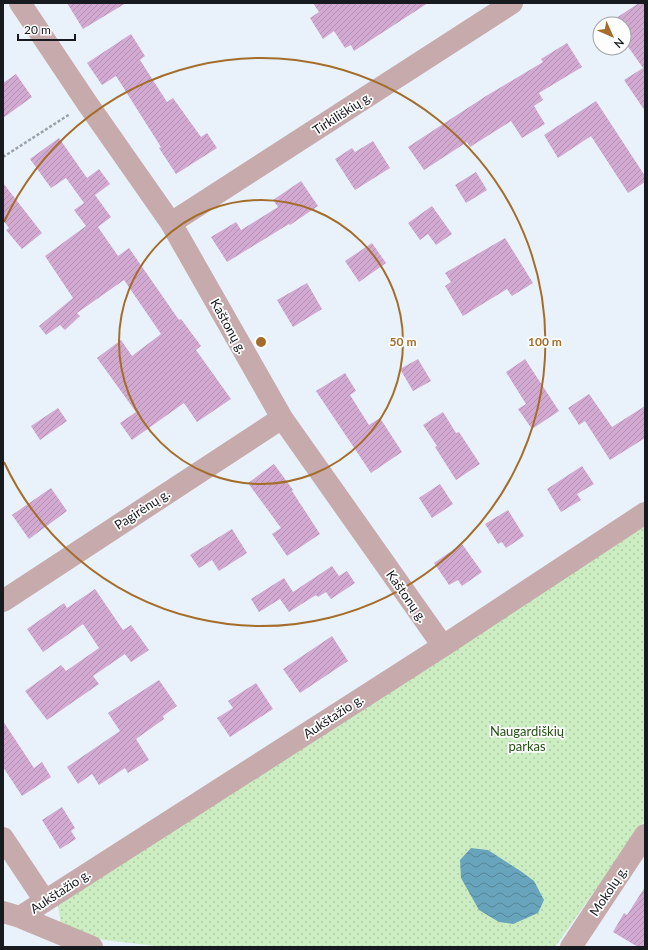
<svg xmlns="http://www.w3.org/2000/svg" width="648" height="950" viewBox="0 0 648 950" font-family="Lato,sans-serif">
	<style>
		.park { fill: url(#park-dots); fill-rule: evenodd }
		.water { fill: url(#water-waves) }
		.building { fill: url(#building-hatch) }
		.lines { fill: none; stroke-linecap: round; stroke-linejoin: round }
		.path { stroke: #9ba1a9; stroke-width: 2.5; stroke-dasharray: 3 2; stroke-linecap: butt }
		.minor { stroke: #c7abac; stroke-width: 22 }
		.ring { fill: none; stroke: #a46d29; stroke-width: 2 }
		.labels { text-anchor: middle; dominant-baseline: central; stroke-width: 3.5; stroke-linejoin: round; paint-order: stroke }
		.street-label { font-size: 13px; fill: #171a1e; stroke: #fdfdfd }
		.park-label { font-size: 13px; fill: #235014; stroke: #fdfdfd }
		.centre { fill: #a46d29; stroke: #fdfdfd; stroke-width: 2 }
		.ring-label { font-size: 12px; text-anchor: middle; font-weight: bold; fill: #a46d29; stroke: #fdfdfd; stroke-width: 3.5; stroke-linejoin: round; paint-order: stroke }
	</style>
	<defs>
		<pattern id="park-dots" width="8" height="8" patternUnits="userSpaceOnUse"><rect width="8" height="8" fill="#cbedc1"/><path d="M2 2h.1M6 6h.1" fill="none" stroke="#aecba5" stroke-width="1.8" stroke-linecap="round"/></pattern>
		<pattern id="water-waves" width="16" height="10" patternUnits="userSpaceOnUse"><rect width="16" height="10" fill="#68a5bc"/><path d="M0 5q4-4 8 0t8 0" fill="none" stroke="#558698"/></pattern>
		<pattern id="building-hatch" width="6" height="6" patternUnits="userSpaceOnUse"><rect width="6" height="6" fill="#d2a9d1"/><path d="M-1 1l2-2M0 6l6-6M5 7l2-2" fill="none" stroke="#b491b3"/></pattern>
	</defs>
	<rect width="100%" height="100%" fill="#e9f1fb"/>
	<!-- park -->
	<path class="park" d="M 645,522 L 645,820 L 555,947 L 165,947 L 104,940 L 77,934 L 61,924 L 58,906 L 69,891 ZM 471,848 L 488,850 L 512,867 Z"/>
	<!-- water -->
	<path class="water" d="M 471,848 L 488,850 L 522,872 L 534,881 L 544,900 L 538,913 L 513,924 L 499,922 L 479,910 L 461,878 L 460,860 Z"/>
	<!-- building -->
	<path class="building" d="M 67,3 L 126,3 L 83,29 Z
		M 313,3 L 428,3 L 354,51 L 351,45 L 345,48 L 334,31 L 323,39 L 310,18 L 319,12 Z
		M 639,3 L 645,3 L 645,111 L 624,80 L 643,68 L 624,41 L 624,24 L 607,24 Z
		M 131,34 L 145,56 L 140,60 L 167,102 L 173,98 L 201,137 L 207,133 L 217,148 L 176,174 L 159,148 L 161,147 L 116,76 L 102,85 L 87,63 Z
		M 567,43 L 582,67 L 539,93 L 543,100 L 534,106 L 545,124 L 522,138 L 511,121 L 470,147 L 467,142 L 424,170 L 408,147 L 486,96 L 543,62 L 541,59 Z
		M 16,74 L 32,97 L 3,118 L 3,83 Z
		M 596,101 L 645,176 L 645,182 L 628,193 L 591,136 L 558,158 L 544,135 Z
		M 59,138 L 87,178 L 99,169 L 110,184 L 95,195 L 111,217 L 98,227 L 118,256 L 129,248 L 179,320 L 181,319 L 201,346 L 196,350 L 231,399 L 197,422 L 184,403 L 132,440 L 120,423 L 136,412 L 97,358 L 121,340 L 132,356 L 161,334 L 124,280 L 77,313 L 80,316 L 65,330 L 60,325 L 46,335 L 39,326 L 73,298 L 45,256 L 86,226 L 74,210 L 84,203 L 66,178 L 51,188 L 30,159 Z
		M 373,141 L 390,168 L 355,190 L 335,159 L 352,148 L 355,152 Z
		M 476,172 L 487,190 L 466,203 L 455,185 Z
		M 301,181 L 318,206 L 290,225 L 289,224 L 227,262 L 211,237 L 236,222 L 241,230 L 278,207 L 273,200 Z
		M 3,183 L 42,233 L 22,249 L 6,230 L 9,228 L 3,220 Z
		M 432,206 L 452,234 L 436,245 L 428,234 L 420,240 L 408,223 Z
		M 505,238 L 533,283 L 512,296 L 507,289 L 463,316 L 445,286 L 451,282 L 445,273 Z
		M 372,243 L 386,263 L 359,282 L 345,261 Z
		M 307,283 L 322,309 L 293,327 L 277,300 Z
		M 418,359 L 431,381 L 413,391 L 400,369 Z
		M 525,359 L 559,411 L 532,429 L 518,409 L 526,404 L 506,372 Z
		M 345,373 L 356,391 L 350,395 L 369,425 L 380,418 L 402,452 L 371,473 L 316,391 Z
		M 589,394 L 612,427 L 645,406 L 645,438 L 610,460 L 585,421 L 579,425 L 568,408 Z
		M 58,408 L 67,421 L 40,440 L 31,426 Z
		M 443,412 L 456,433 L 459,432 L 480,464 L 456,480 L 435,447 L 437,446 L 423,425 Z
		M 274,464 L 293,490 L 292,491 L 320,534 L 287,556 L 272,534 L 281,528 L 248,483 Z
		M 582,466 L 594,484 L 577,494 L 581,500 L 561,512 L 547,489 Z
		M 440,484 L 453,504 L 432,518 L 419,498 Z
		M 51,488 L 67,511 L 29,539 L 12,515 Z
		M 508,510 L 524,536 L 506,548 L 502,542 L 498,544 L 485,524 Z
		M 232,529 L 247,553 L 219,571 L 212,560 L 199,568 L 190,555 Z
		M 462,544 L 482,572 L 462,586 L 458,580 L 449,585 L 434,563 Z
		M 332,566 L 339,576 L 347,571 L 355,583 L 331,599 L 326,592 L 318,597 L 316,595 L 289,612 L 280,599 L 259,612 L 251,599 L 284,578 L 293,592 Z
		M 95,589 L 123,630 L 131,625 L 149,650 L 131,662 L 125,654 L 93,676 L 99,684 L 47,720 L 25,691 L 61,665 L 66,671 L 99,648 L 83,624 L 43,652 L 27,629 L 64,603 L 67,608 Z
		M 332,636 L 348,661 L 300,693 L 283,669 Z
		M 159,680 L 177,706 L 163,716 L 164,719 L 136,739 L 149,760 L 128,773 L 125,768 L 99,785 L 92,774 L 78,784 L 67,767 L 120,731 L 108,713 Z
		M 256,683 L 273,709 L 230,737 L 217,718 L 233,708 L 228,701 Z
		M 3,721 L 34,768 L 42,762 L 51,777 L 22,796 L 3,767 Z
		M 62,807 L 75,828 L 71,831 L 76,839 L 60,849 L 42,820 Z
		M 645,887 L 645,947 L 638,947 L 613,932 L 624,913 L 627,915 Z"/>
	<g class="lines">
		<!-- path -->
		<path class="path" d="M 3,157 L 70,114"/>
		<!-- minor -->
		<path class="minor" d="M 20,3 L 87,103 L 171,223 L 282,418 L 443,646
			M 171,223 L 512,3
			M 3,601 L 282,418
			M 3,838 L 45,901
			M 3,912 L 20,917 L 92,947
			M 20,917 L 443,646 L 645,513
			M 571,947 L 645,835"/>
	</g>
	<!-- distance rings -->
	<g class="ring">
		<circle cx="261" cy="342" r="142"/>
		<path d="M4 222A284 284 0 1 1 4 462"/>
	</g>
	<g class="labels">
		<!-- street labels -->
		<g class="street-label">
			<text transform="translate(342 113) rotate(-33)">Tirkiliškių g.</text>
			<text transform="translate(229 326) rotate(61)">Kaštonų g.</text>
			<text transform="translate(142 509) rotate(-33)">Pagirėnų g.</text>
			<text transform="translate(407 596) rotate(55)">Kaštonų g.</text>
			<text transform="translate(333 716) rotate(-33)">Aukštažio g.</text>
			<text transform="translate(60 891) rotate(-33)">Aukštažio g.</text>
			<text transform="translate(608 891) rotate(-56)">Mokolų g.</text>
		</g>
		<!-- park labels -->
		<g class="park-label">
			<text x="527" y="731">Naugardiškių<tspan x="527" dy="15">parkas</tspan></text>
		</g>
	</g>
	<circle cx="261" cy="342" r="6" class="centre"/>
	<g class="ring-label">
		<text x="403" y="346">50 m</text>
		<text x="545" y="346">100 m</text>
	</g>
	<!-- border -->
	<rect width="648" height="950" fill="none" stroke="#171a1e" stroke-width="8"/>
	<!-- north arrow -->
	<g transform="translate(612 36) rotate(135)"><circle r="19" fill="#fdfdfd" stroke="#a1a2a4"/>
	<path d="M0-3L7 15L0 10L-7 15Z" fill="#a46d29"/>
	<text y="-6" font-size="11" font-weight="bold" text-anchor="middle" fill="#171a1e">N</text>
	</g>
	<!-- scale -->
	<path d="M18 34v6h57v-6" fill="none" stroke="#171a1e" stroke-width="2"/>
	<text x="24" y="34" font-size="12" fill="#171a1e" stroke="#fdfdfd" stroke-width="3" paint-order="stroke">20 m</text>
</svg>
